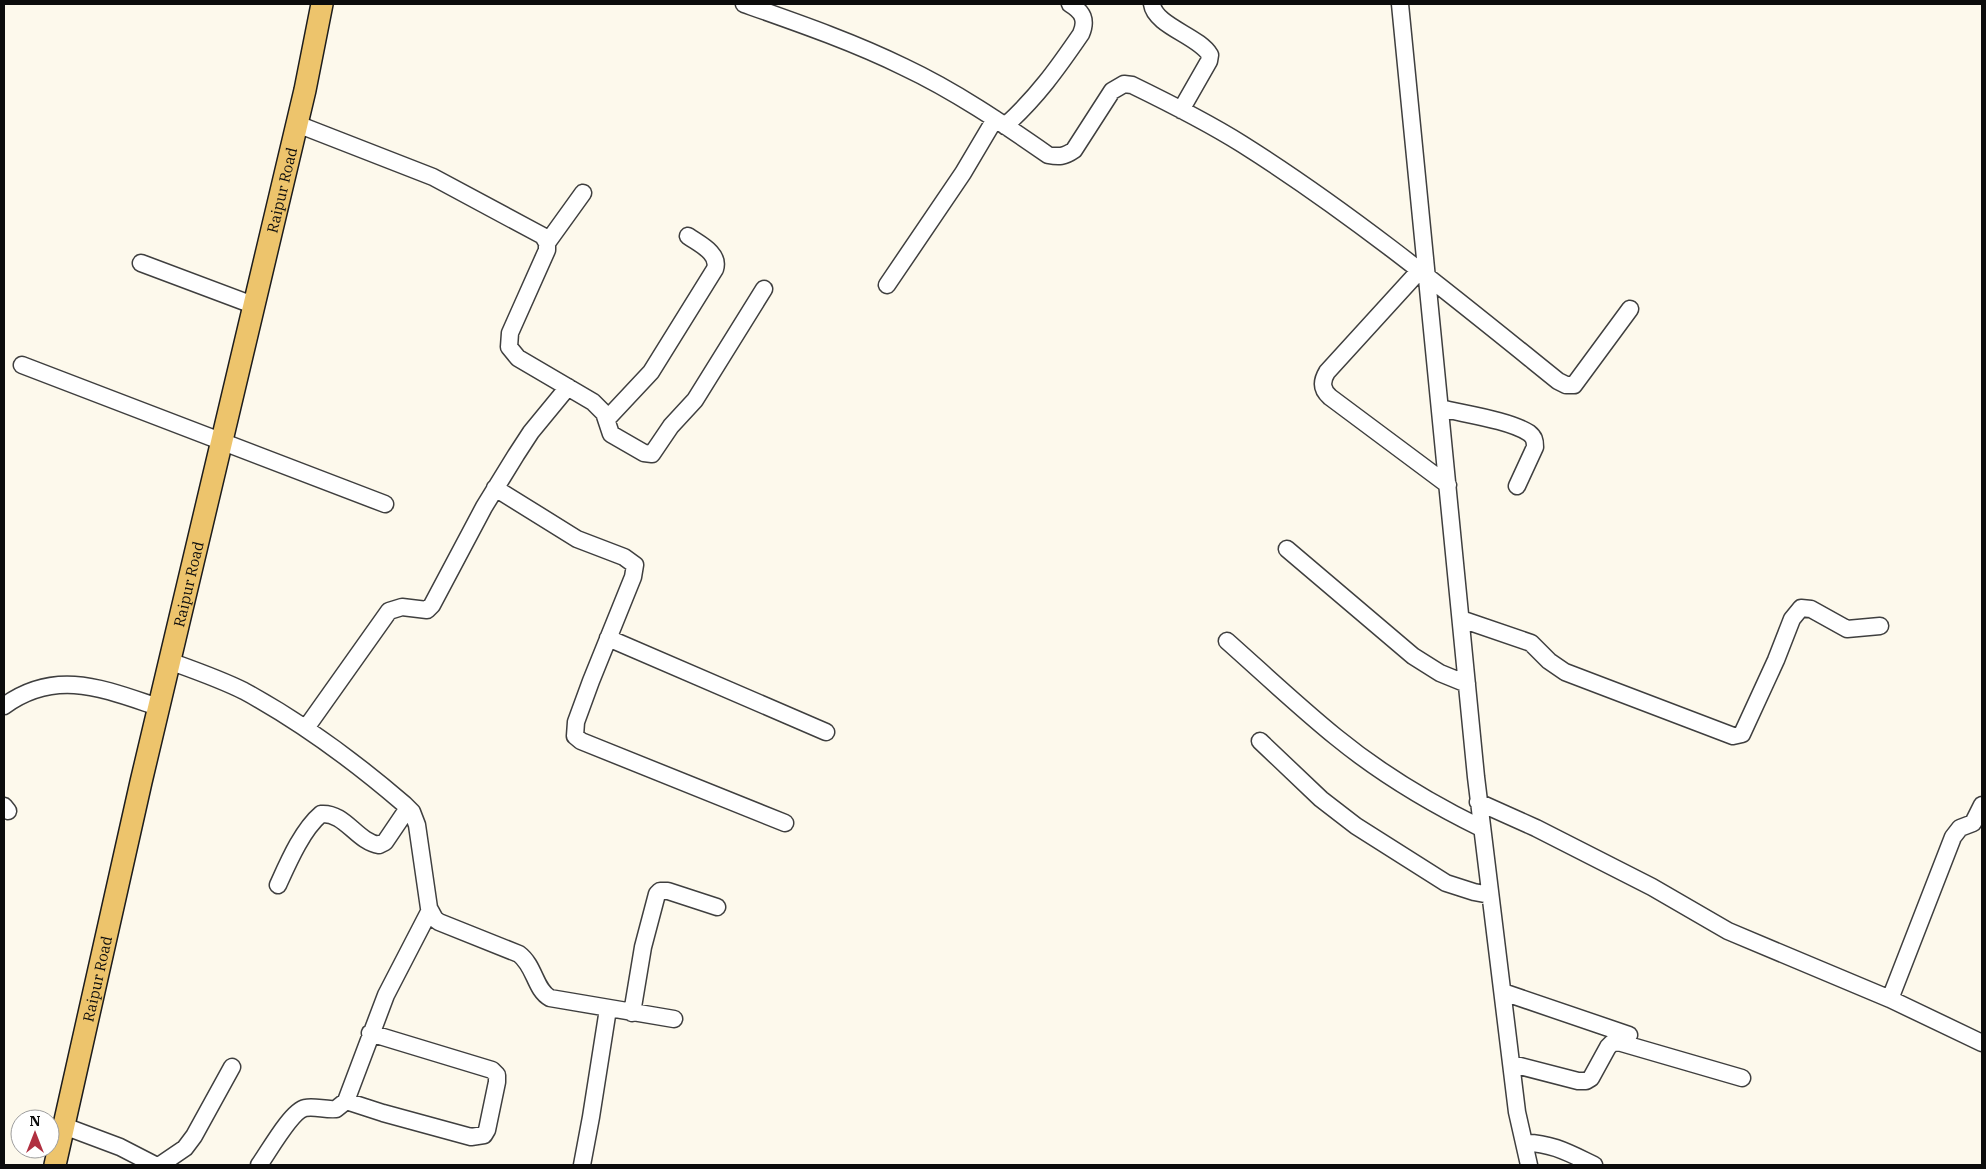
<svg xmlns="http://www.w3.org/2000/svg" width="1986" height="1169" viewBox="0 0 1986 1169" font-family="'IBM Plex Serif',serif">
	<style>
		.lines { fill: none; stroke-linecap: round; stroke-linejoin: round }
		.minor-casing { stroke: #3f3f3f; stroke-width: 19 }
		.major-casing { stroke: #1d1d1d; stroke-width: 24 }
		.minor { stroke: #fff; stroke-width: 16 }
		.major { stroke: #edc46c; stroke-width: 21 }
		.labels { text-anchor: middle; dominant-baseline: central; stroke-width: 5; stroke-linejoin: round; paint-order: stroke }
		.street-label { font-size: 15px; fill: #0c0c0c; stroke: #fff }
	</style>
	<rect width="100%" height="100%" fill="#fdf9ec"/>
	<g class="lines">
		<!-- minor casing -->
		<g class="minor-casing">
			<path id="minor" d="M 744,4 C 798,23 853,42 904,67 C 955,91 1002,123 1048,155 C 1059,157 1064,157 1074,150 L 1112,91 L 1124,84 L 1132,85 C 1169,103 1207,122 1242,144 C 1353,214 1455,298 1558,381 L 1566,385 L 1574,385 L 1630,309
				M 1152,4 C 1155,26 1199,36 1210,55 L 1209,61 L 1181,110
				M 1400,4 L 1476,777 L 1517,1112 L 1529,1165
				M 297,124 L 433,177 L 543,236 L 547,243 L 547,250 L 510,333 L 509,347 L 518,358 L 593,402 L 604,413 L 611,434 L 644,453 L 652,454 L 671,426 L 695,400 L 764,289
				M 1005,126 C 1037,97 1057,69 1081,34 C 1087,20 1083,12 1070,4
				M 547,243 L 583,193
				M 141,263 L 253,305
				M 1420,270 L 1327,372 C 1321,382 1322,390 1330,397 L 1448,485
				M 887,285 L 963,173 L 995,119
				M 22,365 L 385,504
				M 1440,408 C 1464,414 1509,420 1529,433 C 1534,437 1535,440 1535,447 L 1517,486
				M 607,419 L 651,372 L 715,269 C 720,253 699,244 688,236
				M 495,488 L 577,539 L 624,557 L 635,565 L 633,577 L 591,681 L 576,722 L 575,736 L 581,741 L 785,823
				M 1287,549 L 1413,656 L 1440,673 L 1467,684
				M 1461,619 L 1531,643 L 1549,661 L 1565,672 L 1733,736 L 1742,734 L 1776,660 L 1792,619 L 1801,608 L 1811,609 L 1847,629 L 1880,626
				M 608,638 L 826,732
				M 1227,641 C 1263,673 1298,706 1336,737 C 1380,773 1430,803 1481,828
				M 169,661 C 194,670 220,679 244,691 C 301,722 354,761 404,804 L 412,812 L 417,825 L 429,908 L 435,919 L 439,922 L 519,954 C 535,966 535,990 550,998 L 674,1019
				M 4,706 C 56,668 104,689 158,707
				M 306,728 L 389,611 L 402,607 L 427,610 L 432,605 L 484,507 L 516,455 L 531,432 L 568,387
				M 1260,741 L 1321,799 L 1356,826 L 1446,883 L 1474,892 L 1490,895
				M 1478,802 L 1536,828 L 1652,887 L 1728,931 L 1890,999 L 1982,1043
				M 4,806 L 8,811
				M 278,885 C 288,863 302,830 321,814 C 345,812 357,842 379,845 L 385,842 L 408,808
				M 1503,992 L 1629,1035
				M 1890,999 L 1953,837 L 1960,828 L 1973,823 L 1982,805
				M 632,1013 L 643,947 L 657,894 L 660,891 L 668,891 L 717,907
				M 1512,1064 L 1578,1081 L 1586,1081 L 1591,1078 L 1608,1047 L 1612,1043 L 1618,1042 L 1742,1078
				M 346,1101 L 383,1113 L 471,1137 L 484,1135 L 487,1130 L 497,1082 L 497,1075 L 492,1070 L 370,1033
				M 64,1126 L 120,1147 L 155,1165
				M 1524,1143 C 1550,1142 1571,1154 1594,1165
				M 160,1165 L 185,1148 L 194,1136 L 232,1067
				M 259,1165 C 268,1153 291,1111 305,1108 C 315,1106 325,1110 336,1109 L 346,1101 L 386,995 L 430,910
				M 582,1165 L 591,1117 L 608,1009"/>
		</g>
		<!-- major casing -->
		<g class="major-casing">
			<g id="major">
				<path id="s1" d="M 55,1165 L 141,782 L 305,90 L 322,4"/>
			</g>
		</g>
		<!-- minor -->
		<use href="#minor" class="minor"/>
		<!-- major -->
		<use href="#major" class="major"/>
	</g>
	<g class="labels">
		<!-- street labels -->
		<g class="street-label">
			<text stroke="none"><textPath href="#s1" startOffset="1001">Raipur Road</textPath></text>
			<text stroke="none"><textPath href="#s1" startOffset="596">Raipur Road</textPath></text>
			<text stroke="none"><textPath href="#s1" startOffset="191">Raipur Road</textPath></text>
		</g>
	</g>
	<!-- border -->
	<rect width="1986" height="1169" fill="none" stroke="#0c0c0c" stroke-width="10"/>
	<!-- north arrow -->
	<g transform="translate(35 1134)"><circle r="24" fill="#ffffff" stroke="#9e9e9e"/>
	<path d="M0-4L9 19L0 12L-9 19Z" fill="#b03040"/>
	<text y="-8" font-size="14" font-weight="bold" text-anchor="middle" fill="#0c0c0c">N</text>
	</g>
</svg>
